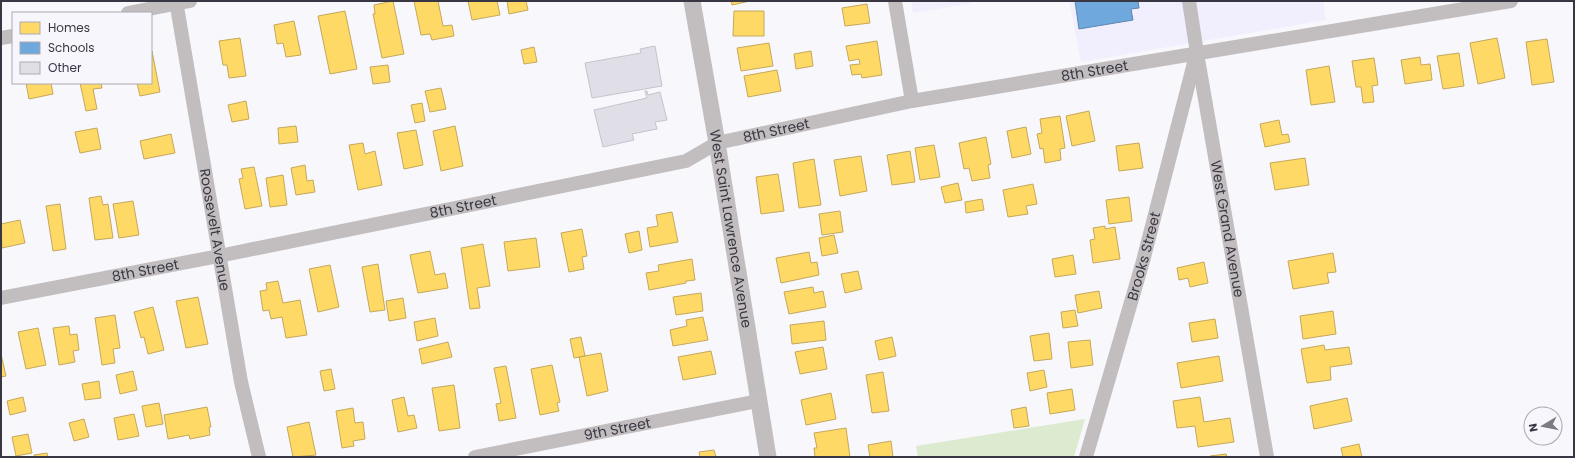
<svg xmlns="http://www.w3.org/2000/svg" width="1575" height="458" viewBox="0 0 1575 458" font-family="Poppins,sans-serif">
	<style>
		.built { fill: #f1effd }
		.green { fill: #dcebcf }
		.homes { fill: #ffd966; stroke: #c4a85c }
		.schools { fill: #6fa8dc; stroke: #5f86ae }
		.building { fill: #e0dfe8; stroke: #c5c3cb }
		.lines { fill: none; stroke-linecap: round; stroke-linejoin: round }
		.minor { stroke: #c2bdbf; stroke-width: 14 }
		.tertiary { stroke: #c2bdbf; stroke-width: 17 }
		.labels { text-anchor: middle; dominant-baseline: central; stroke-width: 4; stroke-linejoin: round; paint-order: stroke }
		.street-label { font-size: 14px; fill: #393743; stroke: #f7f6fc }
	</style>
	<rect width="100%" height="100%" fill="#f8f7fb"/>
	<!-- built -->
	<path class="built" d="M 911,1 L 972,1 L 973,3 L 913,13 Z
		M 1069,1 L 1323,1 L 1326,20 L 1081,62 Z"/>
	<!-- green -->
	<path class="green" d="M 1085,419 L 1074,457 L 918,457 L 916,446 Z"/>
	<!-- homes -->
	<path class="homes" d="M 393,1 L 404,54 L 382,58 L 373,14 L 375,14 L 374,5 Z
		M 414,1 L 438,1 L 443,26 L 452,25 L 454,36 L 432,40 L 430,34 L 421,35 Z
		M 468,1 L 497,1 L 500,15 L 472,20 Z
		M 507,1 L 526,1 L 528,10 L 509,14 Z
		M 731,1 L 750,1 L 732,5 Z
		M 867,4 L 870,23 L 845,26 L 842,8 Z
		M 345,11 L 357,69 L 330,74 L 318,16 Z
		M 734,11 L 764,11 L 764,36 L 733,36 Z
		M 294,21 L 301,55 L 286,57 L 283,43 L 277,44 L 274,25 Z
		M 240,38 L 246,76 L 229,78 L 227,65 L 223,65 L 219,41 Z
		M 1497,38 L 1505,78 L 1478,84 L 1470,43 Z
		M 1547,39 L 1554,82 L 1532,85 L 1526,42 Z
		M 877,41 L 882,75 L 862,78 L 861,74 L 852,75 L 850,65 L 860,64 L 859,59 L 849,61 L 846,46 Z
		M 769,43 L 773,66 L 741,71 L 737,48 Z
		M 534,47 L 537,62 L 524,64 L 521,50 Z
		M 152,51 L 160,92 L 140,96 L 137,83 L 151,83 Z
		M 811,51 L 813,66 L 796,69 L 794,54 Z
		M 1459,53 L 1464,86 L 1443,89 L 1437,56 Z
		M 1420,57 L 1421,65 L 1430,64 L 1432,80 L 1405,84 L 1401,60 Z
		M 1374,58 L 1378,85 L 1372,86 L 1374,102 L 1363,103 L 1361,87 L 1356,87 L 1352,61 Z
		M 388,65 L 390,82 L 373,84 L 370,67 Z
		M 1329,66 L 1335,102 L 1311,105 L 1306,70 Z
		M 777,70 L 781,91 L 748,97 L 744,76 Z
		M 26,83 L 51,83 L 53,94 L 29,99 Z
		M 80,83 L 101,83 L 102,88 L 93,89 L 97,109 L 86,111 Z
		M 441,88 L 446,109 L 430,112 L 425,91 Z
		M 246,101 L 249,119 L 232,122 L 228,105 Z
		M 422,103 L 425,121 L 415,123 L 411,105 Z
		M 1089,111 L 1095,141 L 1072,146 L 1066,116 Z
		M 1060,116 L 1065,148 L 1060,149 L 1061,160 L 1045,163 L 1043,148 L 1040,149 L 1037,134 L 1042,133 L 1040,119 Z
		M 1279,120 L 1282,135 L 1288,134 L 1290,142 L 1265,147 L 1260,124 Z
		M 296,126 L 298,142 L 279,144 L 278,128 Z
		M 455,126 L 463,166 L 441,171 L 433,131 Z
		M 1026,127 L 1031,154 L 1012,158 L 1007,131 Z
		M 97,128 L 101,149 L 80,153 L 75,132 Z
		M 416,130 L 423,165 L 404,169 L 397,133 Z
		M 171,134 L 175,153 L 144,159 L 140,141 Z
		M 986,137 L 991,164 L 988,165 L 990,178 L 972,181 L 969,168 L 964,169 L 959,143 Z
		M 363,143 L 365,154 L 375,151 L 382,185 L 358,190 L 349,145 Z
		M 1139,143 L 1143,168 L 1119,171 L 1116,146 Z
		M 934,145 L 940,177 L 920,180 L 915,148 Z
		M 910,151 L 915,182 L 892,185 L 887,155 Z
		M 861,156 L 867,191 L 840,196 L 834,160 Z
		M 1305,158 L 1309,185 L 1275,190 L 1270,163 Z
		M 814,159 L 821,205 L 799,208 L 793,163 Z
		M 305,165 L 307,181 L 313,180 L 315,192 L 296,195 L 291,168 Z
		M 254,167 L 262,206 L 245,209 L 239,179 L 243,178 L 241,169 Z
		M 778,174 L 784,211 L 761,214 L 756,177 Z
		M 283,175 L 287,205 L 270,207 L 266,178 Z
		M 958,183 L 962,200 L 945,203 L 941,187 Z
		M 1033,184 L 1037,204 L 1026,206 L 1028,214 L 1008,217 L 1003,190 Z
		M 101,196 L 103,205 L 108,204 L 113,238 L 95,240 L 89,198 Z
		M 1129,197 L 1132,221 L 1109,224 L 1106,200 Z
		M 982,199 L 984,210 L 966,213 L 965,202 Z
		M 133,201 L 139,235 L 119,238 L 113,204 Z
		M 60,204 L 66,249 L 53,251 L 46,206 Z
		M 840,211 L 843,232 L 822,235 L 819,214 Z
		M 672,212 L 678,242 L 650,247 L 647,228 L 658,226 L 656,215 Z
		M 20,220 L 25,243 L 2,248 L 1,224 Z
		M 1105,226 L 1105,229 L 1115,227 L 1120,259 L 1093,263 L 1090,240 L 1095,239 L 1093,228 Z
		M 582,229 L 587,256 L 582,257 L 584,269 L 569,272 L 561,233 Z
		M 639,231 L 642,250 L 629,253 L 625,234 Z
		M 834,235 L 838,253 L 822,256 L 819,238 Z
		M 536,238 L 540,267 L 508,271 L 504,242 Z
		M 483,244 L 490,286 L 477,288 L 480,308 L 470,309 L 461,248 Z
		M 430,251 L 435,275 L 445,273 L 448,288 L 418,293 L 410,255 Z
		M 809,252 L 811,263 L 817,262 L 819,275 L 781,283 L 776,258 Z
		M 1333,253 L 1336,272 L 1327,273 L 1329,283 L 1293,289 L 1288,261 Z
		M 1073,255 L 1076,274 L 1055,277 L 1052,259 Z
		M 692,259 L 695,280 L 686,281 L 686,283 L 649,290 L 646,273 L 659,271 L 658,265 Z
		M 1204,262 L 1208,283 L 1190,287 L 1188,278 L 1179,280 L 1177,268 Z
		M 378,264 L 385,310 L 370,312 L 362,267 Z
		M 330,265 L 339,307 L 318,312 L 309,269 Z
		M 858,271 L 862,289 L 845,293 L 841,274 Z
		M 278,281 L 283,303 L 300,300 L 307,335 L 286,338 L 282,317 L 271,319 L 269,310 L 263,311 L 260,291 L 267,290 L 266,283 Z
		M 813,287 L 814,293 L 823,291 L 826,307 L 789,314 L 784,292 Z
		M 1099,291 L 1102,308 L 1078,313 L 1075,295 Z
		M 701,293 L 703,311 L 676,315 L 673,297 Z
		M 198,297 L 208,344 L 186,348 L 176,301 Z
		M 403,298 L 406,318 L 389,321 L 386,301 Z
		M 153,307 L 164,350 L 148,354 L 144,337 L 141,338 L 134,312 Z
		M 1075,310 L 1078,326 L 1063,328 L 1061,312 Z
		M 1333,311 L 1336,334 L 1303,339 L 1300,316 Z
		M 115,315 L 120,348 L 113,349 L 115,363 L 102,365 L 95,318 Z
		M 703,317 L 708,340 L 673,346 L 670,330 L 687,326 L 686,320 Z
		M 435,318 L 438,336 L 417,341 L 414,322 Z
		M 1215,319 L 1218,338 L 1192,342 L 1189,323 Z
		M 824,321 L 826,340 L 792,344 L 790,325 Z
		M 69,326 L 70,335 L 77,334 L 79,350 L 73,351 L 75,362 L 59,365 L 53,328 Z
		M 38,328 L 46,365 L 26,369 L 18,332 Z
		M 1049,333 L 1052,359 L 1034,361 L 1030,336 Z
		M 581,337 L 585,356 L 574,358 L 570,339 Z
		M 892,337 L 896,356 L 879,360 L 875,341 Z
		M 1090,340 L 1093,365 L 1071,368 L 1068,342 Z
		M 448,342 L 452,357 L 422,364 L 419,349 Z
		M 1324,345 L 1325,350 L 1349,347 L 1352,364 L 1330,367 L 1331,380 L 1307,383 L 1301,349 Z
		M 823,347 L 827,369 L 800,374 L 795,352 Z
		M 711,351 L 716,374 L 683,380 L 678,357 Z
		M 601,353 L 608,391 L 587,396 L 579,357 Z
		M 1,354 L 6,376 L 1,377 Z
		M 1219,356 L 1223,381 L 1181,388 L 1177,363 Z
		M 552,365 L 560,402 L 557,403 L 559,411 L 540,415 L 531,369 Z
		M 506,366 L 516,418 L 499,421 L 496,404 L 501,403 L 494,368 Z
		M 331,369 L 335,389 L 324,391 L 320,371 Z
		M 1044,370 L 1047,387 L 1030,391 L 1027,373 Z
		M 133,371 L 137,390 L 120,394 L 116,375 Z
		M 883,372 L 889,411 L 872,413 L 866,375 Z
		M 99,381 L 101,398 L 85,400 L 82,384 Z
		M 454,385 L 460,428 L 439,431 L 432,388 Z
		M 1072,389 L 1075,410 L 1050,414 L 1047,393 Z
		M 831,393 L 836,419 L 806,425 L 801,400 Z
		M 23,397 L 26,411 L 10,415 L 7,401 Z
		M 404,397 L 408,416 L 414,415 L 417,428 L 398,432 L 392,400 Z
		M 1200,397 L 1204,422 L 1230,418 L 1234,442 L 1198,447 L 1195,426 L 1177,428 L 1173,401 Z
		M 1347,398 L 1352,421 L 1314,429 L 1310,406 Z
		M 159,403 L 163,424 L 146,427 L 142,406 Z
		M 207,407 L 211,427 L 209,427 L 210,435 L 190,439 L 189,435 L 168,439 L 164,415 Z
		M 1026,407 L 1029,426 L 1014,428 L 1011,410 Z
		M 353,408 L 355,423 L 363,422 L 365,439 L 353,441 L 354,446 L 342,448 L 336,411 Z
		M 134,414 L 139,436 L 118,440 L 114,418 Z
		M 84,419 L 89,437 L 74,441 L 69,423 Z
		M 309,422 L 316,455 L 293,457 L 287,427 Z
		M 846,428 L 850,457 L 815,457 L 814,448 L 817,448 L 814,433 Z
		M 28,434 L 32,453 L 16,456 L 12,437 Z
		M 891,441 L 893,457 L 870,457 L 868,445 Z
		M 1359,444 L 1362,457 L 1343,457 L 1341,448 Z
		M 714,450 L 716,457 L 700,457 L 699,452 Z
		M 47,453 L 48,457 L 35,457 L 34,455 Z
		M 1226,454 L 1227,457 L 1210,457 L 1210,456 Z"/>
	<!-- schools -->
	<path class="schools" d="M 1075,1 L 1138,1 L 1139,8 L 1131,9 L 1133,20 L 1079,29 Z"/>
	<!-- building -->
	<path class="building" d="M 655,46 L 662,86 L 592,98 L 585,63 L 641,53 L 640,49 Z
		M 645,91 L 647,91 L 648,95 L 660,92 L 667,120 L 655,122 L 657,129 L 632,134 L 634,140 L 603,147 L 594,110 L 647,98 Z"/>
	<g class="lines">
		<!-- minor -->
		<g class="minor">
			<path id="s1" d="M 176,1 L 241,382 L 259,457"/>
			<path d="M 895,1 L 912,101"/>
			<path id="s2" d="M 1189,1 L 1197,53 L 1267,457"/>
			<path d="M 128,13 L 190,1"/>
			<path d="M 1,38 L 13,36"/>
			<path id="s3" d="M 1,298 L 219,256 L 686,161 L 717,143 L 912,101 L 1511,1"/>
			<path id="s4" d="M 475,457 L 758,401"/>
			<path id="s5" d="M 1086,457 L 1143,261 L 1195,59"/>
		</g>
		<!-- tertiary -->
		<path class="tertiary" id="s6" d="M 692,1 L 717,143 L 768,457"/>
	</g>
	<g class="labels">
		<!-- street labels -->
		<g class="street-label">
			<text stroke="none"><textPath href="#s3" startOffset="1119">8th Street</textPath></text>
			<text stroke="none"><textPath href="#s3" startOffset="795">8th Street</textPath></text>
			<text stroke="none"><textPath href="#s3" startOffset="471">8th Street</textPath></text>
			<text stroke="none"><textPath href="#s6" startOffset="231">West Saint Lawrence Avenue</textPath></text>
			<text stroke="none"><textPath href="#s2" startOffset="231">West Grand Avenue</textPath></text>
			<text stroke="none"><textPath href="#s1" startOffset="232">Roosevelt Avenue</textPath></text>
			<text stroke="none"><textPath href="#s5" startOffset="209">Brooks Street</textPath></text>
			<text stroke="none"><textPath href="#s3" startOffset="147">8th Street</textPath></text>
			<text stroke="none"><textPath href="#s4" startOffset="145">9th Street</textPath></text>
		</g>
	</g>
	<!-- border -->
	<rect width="1575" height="458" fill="none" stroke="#393743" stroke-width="4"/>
	<!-- legend -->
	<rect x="12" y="12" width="140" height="72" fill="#f7f6fc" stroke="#abaab2"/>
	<rect x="20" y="22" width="20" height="12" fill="#ffd966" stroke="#abaab2"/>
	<text x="48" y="32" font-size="12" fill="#393743">Homes</text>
	<rect x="20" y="42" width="20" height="12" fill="#6fa8dc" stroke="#abaab2"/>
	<text x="48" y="52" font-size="12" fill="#393743">Schools</text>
	<rect x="20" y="62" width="20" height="12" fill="#e0dfe8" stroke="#abaab2"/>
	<text x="48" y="72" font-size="12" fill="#393743">Other</text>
	<!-- north arrow -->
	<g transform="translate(1543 426) rotate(260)"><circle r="19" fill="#f7f6fc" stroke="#abaab2"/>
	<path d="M0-3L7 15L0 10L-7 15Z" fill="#7c7a83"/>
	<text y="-6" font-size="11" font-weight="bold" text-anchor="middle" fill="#393743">N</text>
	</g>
</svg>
